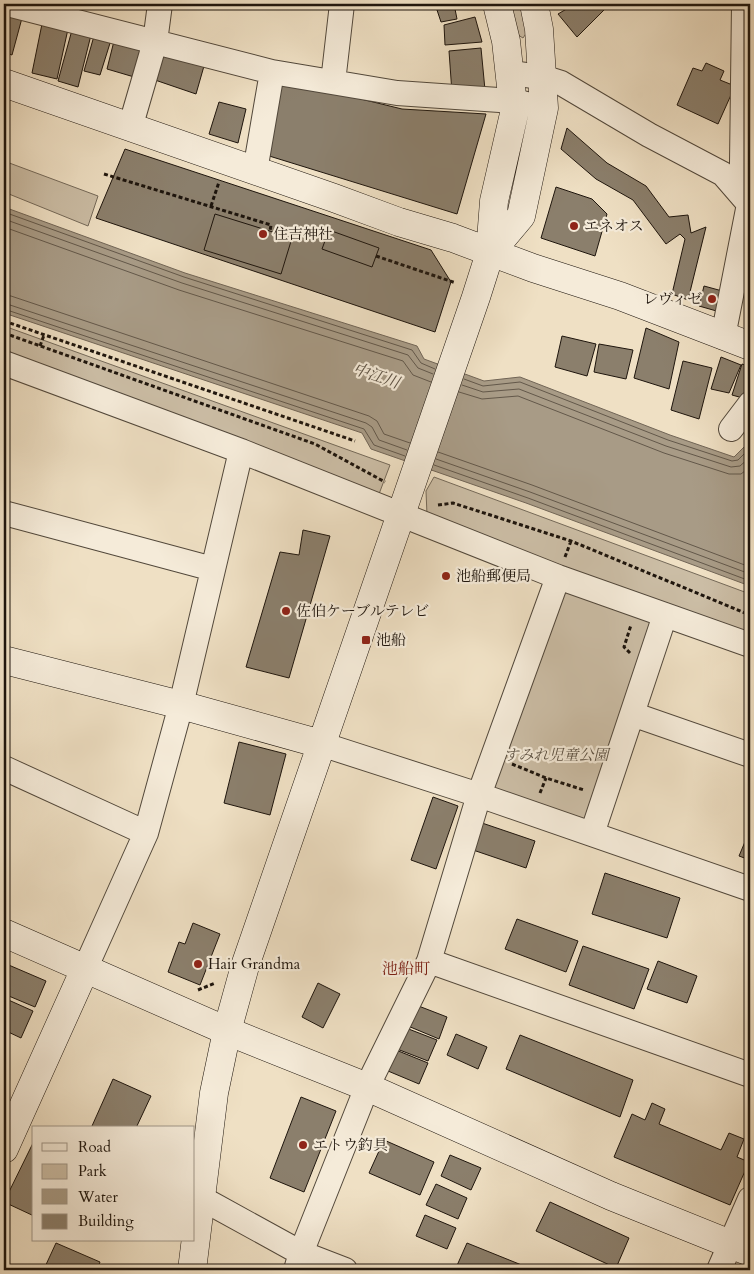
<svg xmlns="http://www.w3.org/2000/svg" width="754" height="1274" viewBox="0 0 754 1274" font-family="Cardo,'Noto Serif JP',serif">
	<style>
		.green { fill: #cbbda5; stroke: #746959 }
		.water { fill: #a89b86; stroke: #716556 }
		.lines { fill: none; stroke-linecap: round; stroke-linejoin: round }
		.shore { stroke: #63584a; stroke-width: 1 }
		.building { fill: #8b7f6c; stroke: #1e150d }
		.street-casing { stroke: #52483b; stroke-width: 26 }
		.secondary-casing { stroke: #1e150d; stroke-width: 29 }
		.path { stroke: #1e150d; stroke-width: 3; stroke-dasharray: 4 2.5; stroke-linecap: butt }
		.street { stroke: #f5ebd9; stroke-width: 24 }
		.secondary { stroke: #f5ebd9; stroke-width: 28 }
		.poi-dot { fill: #8f2418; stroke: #f5ebd9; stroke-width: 2 }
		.labels { text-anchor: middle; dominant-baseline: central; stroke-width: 4.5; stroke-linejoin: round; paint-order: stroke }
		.poi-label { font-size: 15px; fill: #1e150d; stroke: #f5ebd9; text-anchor: start }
		.park-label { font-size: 15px; font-style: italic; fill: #5b5042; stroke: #f5ebd9 }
		.water-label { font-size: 16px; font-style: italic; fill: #5c5143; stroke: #f5ebd9 }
		.neighbourhood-label { font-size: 16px; fill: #7a1f14; stroke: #f5ebd9 }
	</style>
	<rect width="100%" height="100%" fill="#efe0c4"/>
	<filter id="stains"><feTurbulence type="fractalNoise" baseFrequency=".004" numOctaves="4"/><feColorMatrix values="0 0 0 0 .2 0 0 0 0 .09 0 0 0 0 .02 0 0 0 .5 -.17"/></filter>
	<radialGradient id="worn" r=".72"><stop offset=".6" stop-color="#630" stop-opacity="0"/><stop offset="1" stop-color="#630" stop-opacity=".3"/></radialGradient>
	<!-- green -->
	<path class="green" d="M 503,4 L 525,4 L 531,26 L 523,38 L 510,30 Z
		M 4,161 L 98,196 L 88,226 L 4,192 Z
		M 4,326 L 390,465 L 379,494 L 4,351 Z
		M 434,477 L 750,594 L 750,636 L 427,515 L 426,491 Z
		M 560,583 L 659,617 L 590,827 L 485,792 Z"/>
	<!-- water -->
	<path class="water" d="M 4,207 L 185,273 L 417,346 L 424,359 L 484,381 L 520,377 L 670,435 L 734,457 L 750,441 L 750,586 L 526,503 L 371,449 L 362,433 L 4,313 Z"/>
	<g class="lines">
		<!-- shore -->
		<path class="shore" d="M 4,212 L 184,277 L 412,350 L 421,363 L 435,369
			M 4,219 L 182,283 L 408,355 L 418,368 L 433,374
			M 4,227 L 179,290 L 403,361 L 413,375 L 431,382
			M 4,295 L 11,296 L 369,416 L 377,421 L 384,434 L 410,443
			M 4,303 L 366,423 L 372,427 L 379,440 L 407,450
			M 4,309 L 364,429 L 374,445 L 405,456
			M 464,379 L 483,386 L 520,382 L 668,440 L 732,461 L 738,460 L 750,448
			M 462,385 L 483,392 L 519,389 L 666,446 L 731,467 L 740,466 L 750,457
			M 459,392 L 482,399 L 518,396 L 664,453 L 729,474 L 741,474 L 750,467
			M 438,452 L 532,485 L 750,567
			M 436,459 L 530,492 L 750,574
			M 434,465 L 528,498 L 750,581"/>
	</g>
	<!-- building -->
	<path class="building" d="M 415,4 L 454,4 L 457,19 L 441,22 L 436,7 Z
		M 575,4 L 608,4 L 609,5 L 577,37 L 558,14 Z
		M 4,12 L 22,18 L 12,55 L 4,52 Z
		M 475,17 L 482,42 L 445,45 L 444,25 Z
		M 43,19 L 68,29 L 57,79 L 32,73 Z
		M 72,30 L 91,35 L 78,87 L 58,81 Z
		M 94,36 L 111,40 L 100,75 L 84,71 Z
		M 114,41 L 148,51 L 141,79 L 107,69 Z
		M 481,48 L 485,90 L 452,93 L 449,51 Z
		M 161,53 L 204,66 L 196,94 L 155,80 Z
		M 706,63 L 724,71 L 720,80 L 735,86 L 718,124 L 677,105 L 693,68 L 702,71 Z
		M 283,80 L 402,109 L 486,114 L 457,214 L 266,155 Z
		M 219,102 L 246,109 L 238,143 L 209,134 Z
		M 567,128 L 607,163 L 646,186 L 669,217 L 688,215 L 691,233 L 706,227 L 688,300 L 672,294 L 685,239 L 680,234 L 666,244 L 633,200 L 596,179 L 561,149 Z
		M 125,149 L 431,250 L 451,282 L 435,332 L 96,218 Z
		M 556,187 L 592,199 L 607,214 L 595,256 L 541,238 Z
		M 215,214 L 292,238 L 281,274 L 204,250 Z
		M 329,230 L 379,248 L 372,267 L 322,249 Z
		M 704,286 L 726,292 L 720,312 L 699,306 Z
		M 646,328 L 679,342 L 669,389 L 634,378 Z
		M 562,336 L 596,344 L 587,376 L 555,367 Z
		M 599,344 L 633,350 L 626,379 L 594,372 Z
		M 721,357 L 741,365 L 729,393 L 711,389 Z
		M 683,361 L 712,368 L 699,419 L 671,410 Z
		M 742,364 L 750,367 L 750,400 L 732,395 Z
		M 303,530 L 330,536 L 289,678 L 246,667 L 280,552 L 299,555 Z
		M 239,742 L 286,754 L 270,815 L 224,803 Z
		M 433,797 L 458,806 L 436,869 L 411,860 Z
		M 482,823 L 535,841 L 526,868 L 473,850 Z
		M 747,837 L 750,838 L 750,860 L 739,856 Z
		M 605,873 L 680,898 L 667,938 L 592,914 Z
		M 517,919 L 578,941 L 566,972 L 505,949 Z
		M 193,923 L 220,934 L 200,985 L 168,972 L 179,942 L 185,944 Z
		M 583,946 L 649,969 L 634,1009 L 569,985 Z
		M 658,961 L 697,976 L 687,1003 L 647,989 Z
		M 4,963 L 46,981 L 35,1007 L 4,994 Z
		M 318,983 L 340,994 L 323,1028 L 302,1017 Z
		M 4,998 L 33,1011 L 21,1038 L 4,1030 Z
		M 416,1005 L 447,1017 L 439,1039 L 408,1026 Z
		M 406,1028 L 437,1040 L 428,1061 L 397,1049 Z
		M 456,1034 L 487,1047 L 478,1069 L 447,1055 Z
		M 520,1035 L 633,1080 L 620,1117 L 506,1069 Z
		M 396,1050 L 428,1063 L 419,1084 L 388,1071 Z
		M 113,1079 L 151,1096 L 136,1128 L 95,1128 L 92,1126 Z
		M 301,1097 L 336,1111 L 304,1192 L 270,1178 Z
		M 652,1103 L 665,1109 L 659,1124 L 721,1150 L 729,1133 L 744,1139 L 737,1157 L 749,1162 L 730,1205 L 614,1157 L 632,1114 L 645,1120 Z
		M 384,1140 L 434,1162 L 420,1195 L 369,1173 Z
		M 34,1141 L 34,1216 L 4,1202 Z
		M 450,1155 L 481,1168 L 471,1190 L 441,1176 Z
		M 436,1184 L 467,1198 L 458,1219 L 426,1205 Z
		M 550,1202 L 629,1238 L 616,1268 L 536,1231 Z
		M 425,1215 L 456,1228 L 447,1249 L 416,1236 Z
		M 56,1243 L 100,1262 L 97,1270 L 47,1270 L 44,1269 Z
		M 467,1243 L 534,1270 L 455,1270 Z"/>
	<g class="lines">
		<!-- street casing -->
		<g class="street-casing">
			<path id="street" d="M 7,4 L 272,72 L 397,93 L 513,101 L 544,108
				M 510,73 L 542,77 L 561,83 L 649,135 L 723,174 L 749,204
				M 333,82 L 342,4
				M 130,128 L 155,42 L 160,4
				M 255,171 L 272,72
				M 723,337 L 749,204 L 742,163 L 744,4
				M 4,363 L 241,451 L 558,577 L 750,645
				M 731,429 L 750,404
				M 4,513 L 213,569
				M 632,714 L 750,755
				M 321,744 L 479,795 L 750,889
				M 4,768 L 146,833
				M 592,834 L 665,615
				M 429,961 L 750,1075
				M 85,969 L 146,833 L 181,705 L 241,451
				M 201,1198 L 301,1253 L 345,1270
				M 296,1270 L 301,1253 L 367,1087 L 429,961 L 479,795 L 558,577
				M 719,1270 L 750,1199"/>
		</g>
		<!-- secondary casing -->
		<g class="secondary-casing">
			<path id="secondary" d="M 4,83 L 334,198 L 399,222 L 453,238 L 533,268 L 620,296 L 750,346
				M 490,253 L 521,216 L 544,108 L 539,29 L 534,4
				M 4,660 L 181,705 L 321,744
				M 4,933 L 227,1031 L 367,1087 L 611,1196 L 750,1252
				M 4,1149 L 85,969
				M 192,1270 L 214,1093 L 227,1031 L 245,966 L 476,297 L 490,253 L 494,201 L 514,114 L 506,41 L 497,4"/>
		</g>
		<!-- path -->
		<path class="path" d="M 104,174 L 271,225 L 270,231
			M 211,206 L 219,182
			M 376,256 L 456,283
			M 4,321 L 355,441
			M 4,333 L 315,444 L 385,482
			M 40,346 L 44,335
			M 438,505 L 453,503 L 571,541 L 750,615
			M 565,557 L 571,541
			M 630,653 L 624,647 L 631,625
			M 512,764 L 546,778 L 584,790
			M 540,793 L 546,778
			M 198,990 L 215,983"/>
		<!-- street -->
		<use href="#street" class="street"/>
		<!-- secondary -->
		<use href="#secondary" class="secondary"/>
	</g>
	<!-- markers -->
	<g class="poi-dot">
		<circle cx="574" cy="226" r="5"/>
		<circle cx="263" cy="234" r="5"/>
		<circle cx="712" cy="299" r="5"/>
		<circle cx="446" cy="576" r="5"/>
		<circle cx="286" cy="611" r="5"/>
		<rect x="361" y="635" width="10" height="10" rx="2.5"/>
		<circle cx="198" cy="964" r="5"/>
		<circle cx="303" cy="1145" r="5"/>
	</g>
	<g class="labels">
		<!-- poi labels -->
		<g class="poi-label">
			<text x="584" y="226">エネオス</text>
			<text x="273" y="234">住吉神社</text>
			<text x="702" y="299" text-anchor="end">レヴィゼ</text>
			<text x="456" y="576">池船郵便局</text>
			<text x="296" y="611">佐伯ケーブルテレビ</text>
			<text x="376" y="640">池船</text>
			<text x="208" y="964">Hair Grandma</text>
			<text x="313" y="1145">エトウ釣具</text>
		</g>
		<!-- park labels -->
		<g class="park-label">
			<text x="556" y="755">すみれ児童公園</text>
		</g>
		<!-- water labels -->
		<g class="water-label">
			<text transform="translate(376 376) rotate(19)">中江川</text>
		</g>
		<!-- neighbourhood labels -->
		<g class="neighbourhood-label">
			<text x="406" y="969">池船町</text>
		</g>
	</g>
	<!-- margin -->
	<rect width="754" height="1274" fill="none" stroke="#efe0c4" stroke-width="20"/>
	<rect x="5" y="5" width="744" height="1264" fill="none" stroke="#1e150d" stroke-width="2.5"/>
	<rect x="10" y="10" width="734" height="1254" fill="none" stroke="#1e150d"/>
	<!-- legend -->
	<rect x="32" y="1126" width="162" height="115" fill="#f5ebd9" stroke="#9f9587"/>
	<rect x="42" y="1143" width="25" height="8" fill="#f5ebd9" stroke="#9f9587"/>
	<text x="78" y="1152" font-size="15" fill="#1e150d">Road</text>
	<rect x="42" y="1164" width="25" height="15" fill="#cbbda5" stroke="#9f9587"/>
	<text x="78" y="1176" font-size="15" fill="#1e150d">Park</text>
	<rect x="42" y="1189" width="25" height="15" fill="#a89b86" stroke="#9f9587"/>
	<text x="78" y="1202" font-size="15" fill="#1e150d">Water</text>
	<rect x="42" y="1214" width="25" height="15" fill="#8b7f6c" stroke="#9f9587"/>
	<text x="78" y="1226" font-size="15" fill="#1e150d">Building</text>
	<rect width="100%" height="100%" filter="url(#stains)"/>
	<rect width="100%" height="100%" fill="url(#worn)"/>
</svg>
